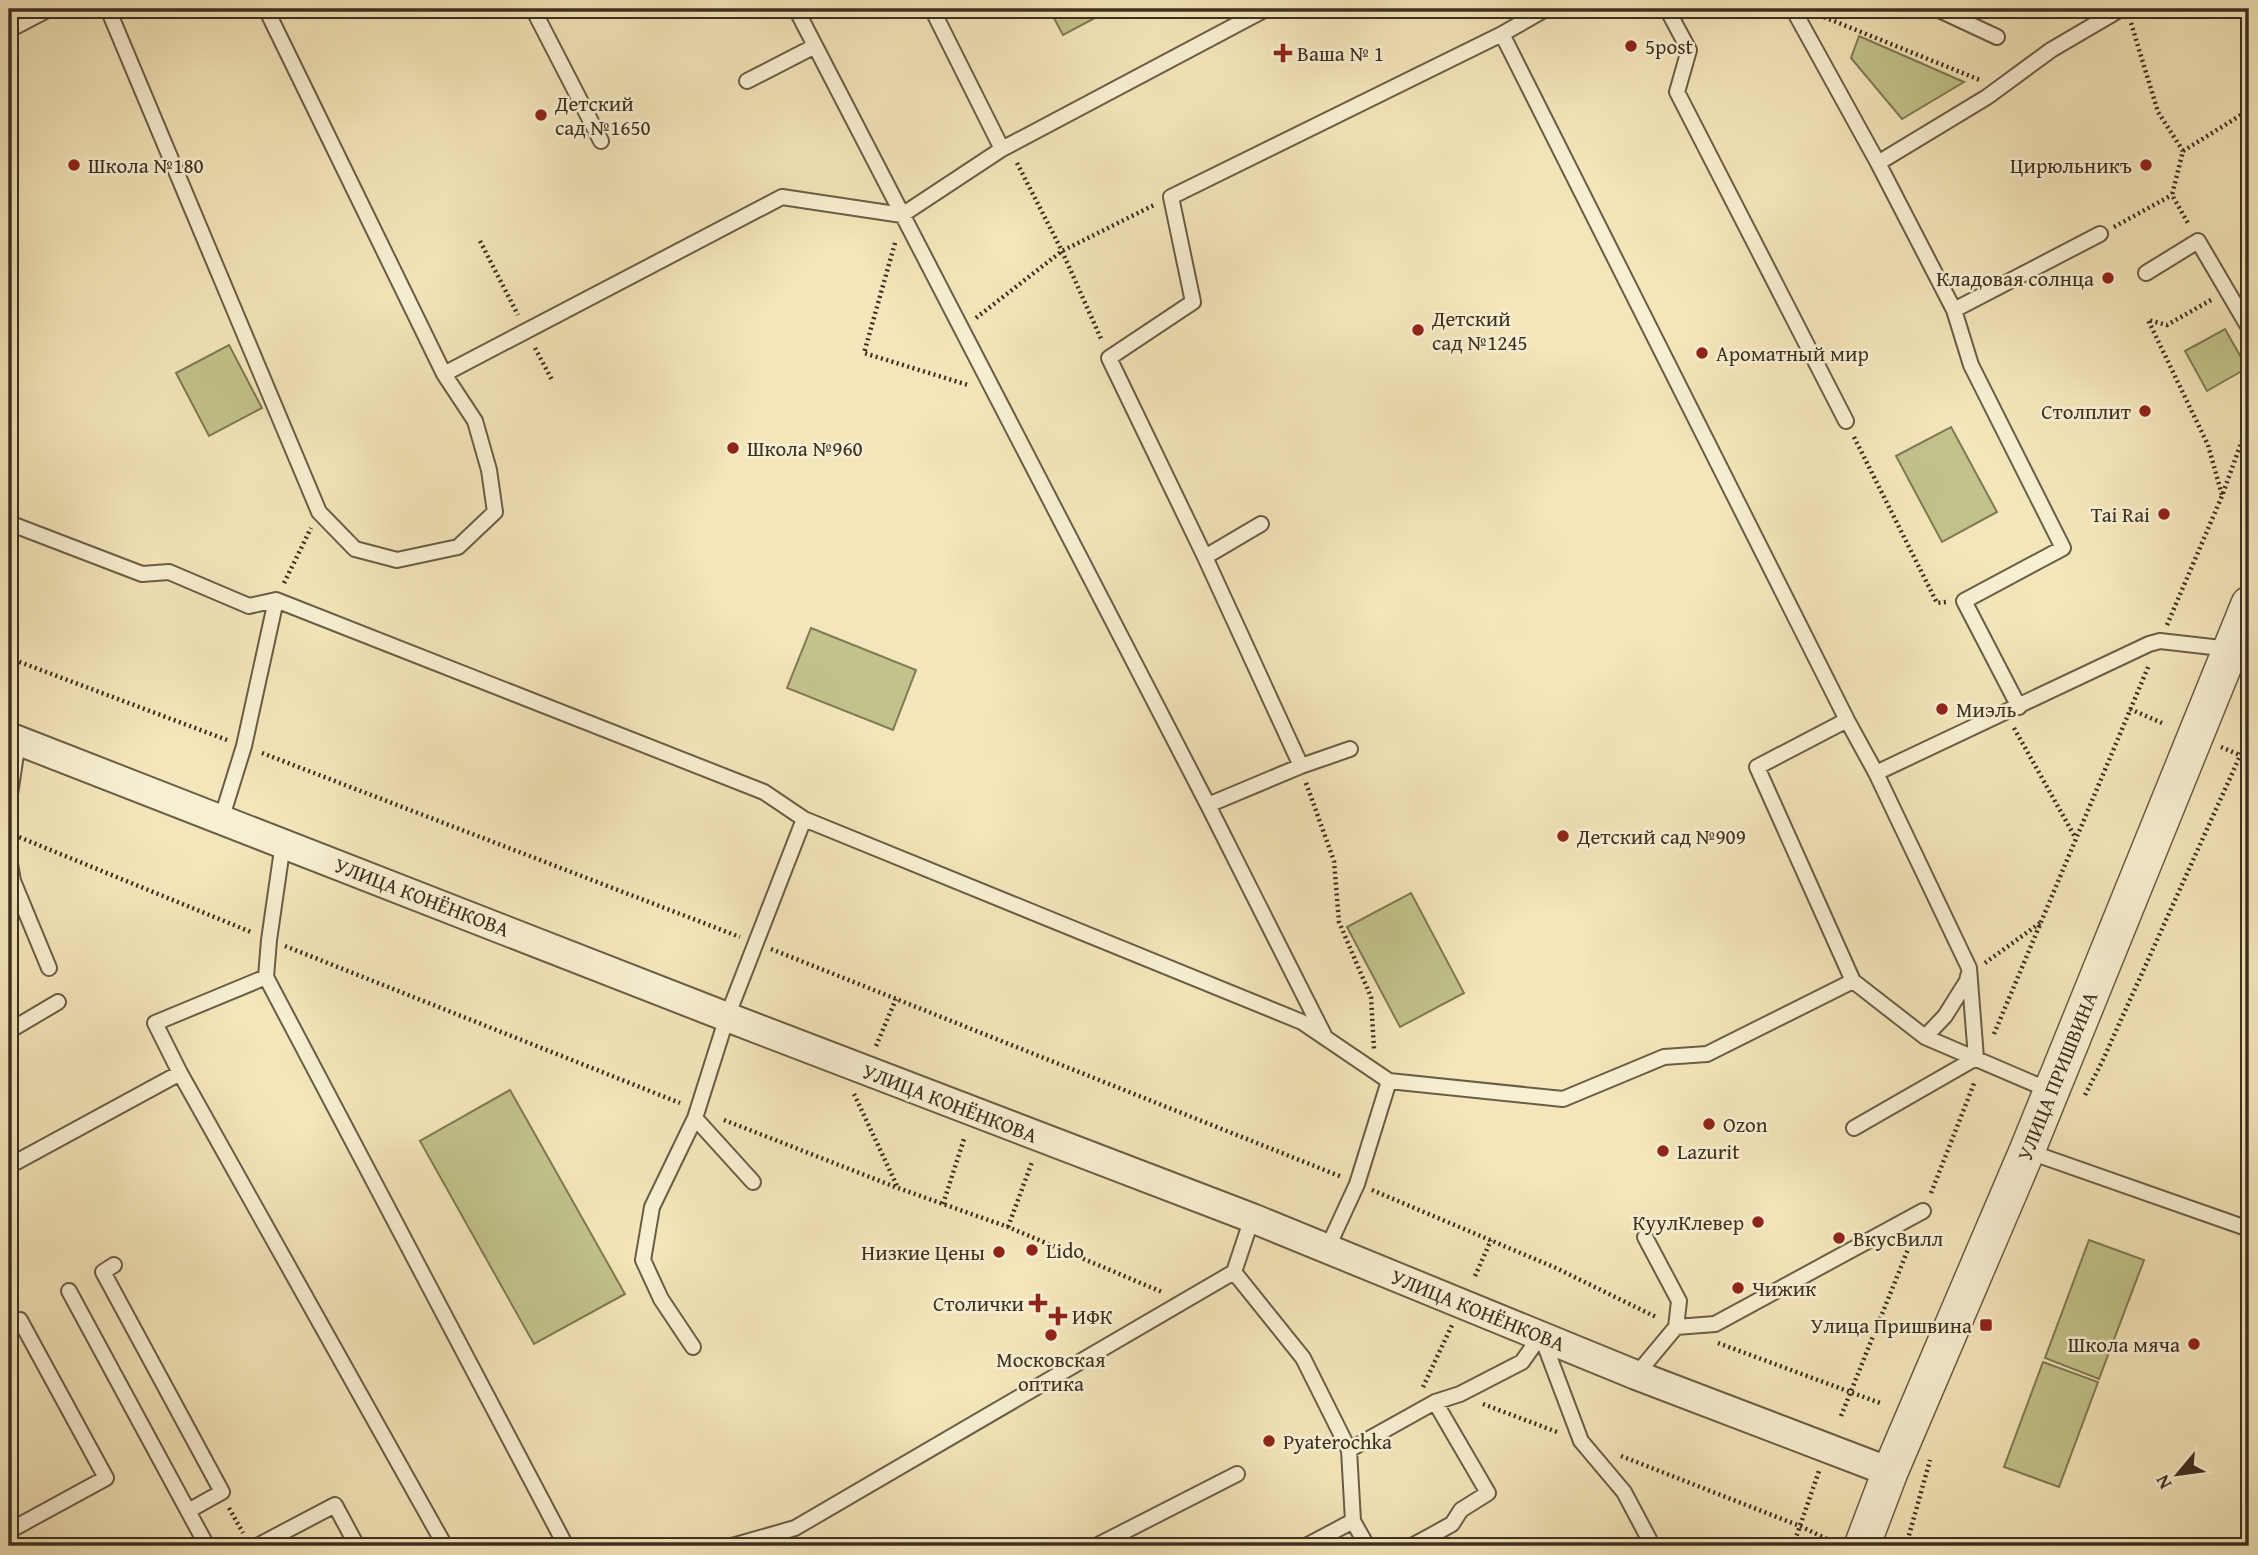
<svg xmlns="http://www.w3.org/2000/svg" width="2258" height="1555" viewBox="0 0 2258 1555" font-family="'Gentium Book Plus',serif">
	<style>
		.park { fill: #c2c38b; stroke: #7f7956; stroke-width: 2 }
		.lines { fill: none; stroke-linecap: round; stroke-linejoin: round }
		.service-casing { stroke: #6a5d46; stroke-width: 18 }
		.minor-casing { stroke: #6a5d46; stroke-width: 32 }
		.tertiary-casing { stroke: #6a5d46; stroke-width: 38 }
		.path { stroke: #3c2f20; stroke-width: 4.5; stroke-dasharray: 2 3.5; stroke-linecap: butt }
		.service { stroke: #f8efd2; stroke-width: 14 }
		.minor { stroke: #f8efd2; stroke-width: 28 }
		.tertiary { stroke: #f8efd2; stroke-width: 35 }
		.poi-dot { fill: #8f2418; stroke: #f8efd2; stroke-width: 2.5 }
		.labels { text-anchor: middle; dominant-baseline: central; stroke-width: 5; stroke-linejoin: round; paint-order: stroke }
		.poi-label { font-size: 21px; fill: #3c2f20; stroke: #f8efd2; text-anchor: start }
		.street-label { font-size: 21px; fill: #3c2f20; stroke: #f8efd2 }
	</style>
	<rect width="100%" height="100%" fill="#f4e6ba"/>
	<filter id="stains"><feTurbulence type="fractalNoise" baseFrequency=".00286" numOctaves="4"/><feColorMatrix values="0 0 0 0 .2 0 0 0 0 .09 0 0 0 0 .02 0 0 0 .5 -.17"/></filter>
	<radialGradient id="worn" r=".72"><stop offset=".6" stop-color="#630" stop-opacity="0"/><stop offset="1" stop-color="#630" stop-opacity=".3"/></radialGradient>
	<!-- park -->
	<path class="park" d="M 1049,9 L 1112,9 L 1063,35 Z
		M 1859,36 L 1964,82 L 1902,119 L 1851,58 Z
		M 2225,329 L 2247,368 L 2207,391 L 2185,351 Z
		M 229,345 L 262,408 L 209,436 L 176,373 Z
		M 1951,427 L 1997,512 L 1942,542 L 1896,456 Z
		M 811,628 L 916,670 L 893,730 L 787,688 Z
		M 1411,893 L 1464,993 L 1400,1027 L 1347,927 Z
		M 510,1090 L 625,1294 L 534,1344 L 420,1141 Z
		M 2089,1240 L 2144,1260 L 2099,1379 L 2045,1358 Z
		M 2043,1362 L 2098,1382 L 2059,1487 L 2004,1467 Z"/>
	<g class="lines">
		<!-- service casing -->
		<g class="service-casing">
			<path id="service" d="M 108,9 L 319,512 L 355,549 L 397,560 L 458,547 L 495,512 L 489,470 L 475,421 L 444,374 L 266,9
				M 533,9 L 601,141
				M 796,9 L 1208,805 L 1324,1035
				M 932,9 L 1002,149
				M 1667,9 L 1689,50 L 1677,92 L 1846,421
				M 1793,9 L 1878,163 L 1954,310 L 1971,365 L 2063,548 L 1964,601 L 2019,707
				M 1937,9 L 1997,37
				M 9,30 L 49,9
				M 1502,34 L 1847,720 L 1876,773 L 1969,968 L 1976,1058 L 1854,1128
				M 747,81 L 815,46
				M 1878,163 L 1987,97 L 2051,50 L 2121,9
				M 2146,273 L 2198,241 L 2249,328
				M 1954,310 L 2100,234
				M 444,374 L 782,197 L 902,215 L 1002,149 L 1266,9
				M 9,523 L 142,574 L 169,572 L 249,606 L 276,600 L 764,792 L 804,819 L 1302,1022 L 1389,1081 L 1563,1099 L 1664,1057 L 1707,1054 L 1853,981
				M 1205,557 L 1261,524
				M 1847,720 L 1757,767 L 1853,981 L 1925,1037 L 2051,1091
				M 1301,766 L 1350,749
				M 1876,773 L 2149,644 L 2160,641 L 2230,649
				M 9,801 L 18,741
				M 1208,805 L 1301,766 L 1205,557 L 1109,358 L 1193,302 L 1171,197 L 1502,34 L 1546,9
				M 221,820 L 244,746 L 276,600
				M 283,843 L 269,940 L 266,977 L 566,1546
				M 9,858 L 13,881 L 49,968
				M 9,1031 L 58,1002
				M 1925,1037 L 1945,1016 L 1967,981 L 1968,976
				M 180,1073 L 155,1023 L 266,977
				M 2027,1151 L 2249,1229
				M 9,1166 L 180,1073 L 445,1546
				M 753,1182 L 695,1118 L 727,1017 L 804,819
				M 1252,1218 L 1234,1272 L 1303,1358 L 1349,1450 L 1353,1521 L 1306,1546
				M 1645,1237 L 1679,1301 L 1676,1327
				M 1327,1249 L 1357,1184 L 1389,1081
				M 114,1265 L 103,1272 L 222,1492 L 188,1511
				M 69,1291 L 207,1546
				M 9,1326 L 20,1320 L 106,1478 L 9,1531
				M 693,1347 L 661,1299 L 643,1260 L 652,1207 L 695,1118
				M 1636,1375 L 1676,1327 L 1715,1324 L 1923,1211
				M 1349,1450 L 1435,1402 L 1460,1394 L 1522,1362 L 1541,1335 L 1581,1441 L 1624,1492 L 1649,1539
				M 1353,1521 L 1367,1546
				M 257,1546 L 335,1505 L 357,1546
				M 732,1546 L 795,1528 L 1234,1272
				M 1096,1546 L 1237,1474
				M 1412,1546 L 1452,1524 L 1461,1510 L 1488,1493 L 1435,1402"/>
		</g>
		<!-- minor casing -->
		<g class="minor-casing">
			<path id="minor" d="M 9,737 L 727,1017 L 1252,1218 L 1636,1375 L 1890,1472"/>
		</g>
		<!-- tertiary casing -->
		<g class="tertiary-casing">
			<path id="tertiary" d="M 1862,1546 L 1890,1472 L 2027,1151 L 2249,604"/>
		</g>
		<!-- path -->
		<path class="path" d="M 2231,9 L 2249,17
			M 1819,15 L 1980,80
			M 2139,15 L 2150,9
			M 2131,23 L 2158,112 L 2183,151 L 2172,195 L 2189,225
			M 2183,151 L 2249,110
			M 1017,163 L 1062,251 L 1102,341
			M 2114,227 L 2172,195
			M 480,241 L 518,315
			M 895,243 L 864,353 L 968,385
			M 2211,300 L 2167,325 L 2148,320 L 2208,445 L 2222,495
			M 976,318 L 1062,251 L 1154,205
			M 535,348 L 552,380
			M 1854,437 L 1937,603 L 1946,602
			M 284,583 L 311,528
			M 2167,625 L 2222,496 L 2249,421
			M 9,658 L 227,740
			M 2130,709 L 2162,723
			M 2014,728 L 2075,837
			M 2221,747 L 2249,759
			M 262,753 L 740,937
			M 1306,783 L 1334,861 L 1339,922 L 1371,997 L 1374,1049
			M 9,833 L 251,932
			M 285,946 L 680,1103
			M 771,949 L 1342,1177
			M 1985,963 L 2040,923
			M 1994,1034 L 2149,665
			M 876,1046 L 896,999
			M 854,1094 L 898,1188
			M 2085,1095 L 2102,1062 L 2249,736
			M 724,1120 L 898,1188 L 1008,1227 L 1162,1292
			M 1372,1190 L 1556,1268 L 1658,1318
			M 1931,1193 L 1975,1081
			M 943,1204 L 965,1136
			M 1008,1227 L 1032,1162
			M 1475,1276 L 1491,1240
			M 1718,1343 L 1880,1403
			M 1423,1387 L 1452,1325
			M 1483,1404 L 1557,1432
			M 1841,1416 L 1913,1237
			M 1621,1456 L 1800,1526 L 1833,1542
			M 229,1508 L 243,1533
			M 1793,1546 L 1819,1471
			M 1906,1546 L 1930,1460"/>
		<!-- service -->
		<use href="#service" class="service"/>
		<!-- minor -->
		<use href="#minor" class="minor"/>
		<!-- tertiary -->
		<use href="#tertiary" class="tertiary"/>
	</g>
	<!-- markers -->
	<g class="poi-dot">
		<circle cx="1631" cy="46" r="7"/>
		<path d="M1279.5 42.5h7v7h7v7h-7v7h-7v-7h-7v-7h7z"/>
		<circle cx="541" cy="115" r="7"/>
		<circle cx="74" cy="165" r="7"/>
		<circle cx="2146" cy="165" r="7"/>
		<circle cx="2108" cy="278" r="7"/>
		<circle cx="1418" cy="330" r="7"/>
		<circle cx="1702" cy="353" r="7"/>
		<circle cx="2145" cy="411" r="7"/>
		<circle cx="733" cy="448" r="7"/>
		<circle cx="2164" cy="514" r="7"/>
		<circle cx="1942" cy="709" r="7"/>
		<circle cx="1563" cy="836" r="7"/>
		<circle cx="1709" cy="1124" r="7"/>
		<circle cx="1663" cy="1151" r="7"/>
		<circle cx="1758" cy="1222" r="7"/>
		<circle cx="1839" cy="1238" r="7"/>
		<circle cx="1032" cy="1250" r="7"/>
		<circle cx="999" cy="1252" r="7"/>
		<circle cx="1738" cy="1288" r="7"/>
		<path d="M1034.5 1292.5h7v7h7v7h-7v7h-7v-7h-7v-7h7z"/>
		<path d="M1054.5 1305.5h7v7h7v7h-7v7h-7v-7h-7v-7h7z"/>
		<rect x="1979" y="1318" width="14" height="14" rx="3.5"/>
		<circle cx="1051" cy="1335" r="7"/>
		<circle cx="2194" cy="1344" r="7"/>
		<circle cx="1269" cy="1441" r="7"/>
	</g>
	<g class="labels">
		<!-- poi labels -->
		<g class="poi-label">
			<text x="1645" y="46">5post</text>
			<text x="1297" y="53">Ваша № 1</text>
			<text x="555" y="103">Детский<tspan x="555" dy="24">сад №1650</tspan></text>
			<text x="88" y="165">Школа №180</text>
			<text x="2132" y="165" text-anchor="end">Цирюльникъ</text>
			<text x="2094" y="278" text-anchor="end">Кладовая солнца</text>
			<text x="1432" y="318">Детский<tspan x="1432" dy="24">сад №1245</tspan></text>
			<text x="1716" y="353">Ароматный мир</text>
			<text x="2131" y="411" text-anchor="end">Столплит</text>
			<text x="747" y="448">Школа №960</text>
			<text x="2150" y="514" text-anchor="end">Tai Rai</text>
			<text x="1956" y="709">Миэль</text>
			<text x="1577" y="836">Детский сад №909</text>
			<text x="1723" y="1124">Ozon</text>
			<text x="1677" y="1151">Lazurit</text>
			<text x="1744" y="1222" text-anchor="end">КуулКлевер</text>
			<text x="1853" y="1238">ВкусВилл</text>
			<text x="1046" y="1250">Lido</text>
			<text x="985" y="1252" text-anchor="end">Низкие Цены</text>
			<text x="1752" y="1288">Чижик</text>
			<text x="1024" y="1303" text-anchor="end">Столички</text>
			<text x="1072" y="1316">ИФК</text>
			<text x="1972" y="1325" text-anchor="end">Улица Пришвина</text>
			<text x="2180" y="1344" text-anchor="end">Школа мяча</text>
			<text x="1051" y="1359" text-anchor="middle">Московская<tspan x="1051" dy="24">оптика</tspan></text>
			<text x="1283" y="1441">Pyaterochka</text>
		</g>
		<!-- street labels -->
		<g class="street-label">
			<text transform="translate(422 897) rotate(21)">УЛИЦА КОНЁНКОВА</text>
			<text transform="translate(2057 1076) rotate(-68)">УЛИЦА ПРИШВИНА</text>
			<text transform="translate(950 1103) rotate(21)">УЛИЦА КОНЁНКОВА</text>
			<text transform="translate(1478 1310) rotate(22)">УЛИЦА КОНЁНКОВА</text>
		</g>
	</g>
	<!-- margin -->
	<rect width="2258" height="1555" fill="none" stroke="#f4e6ba" stroke-width="35"/>
	<rect x="10" y="10" width="2237" height="1534" fill="none" stroke="#3c2f20" stroke-width="3.5"/>
	<rect x="18" y="18" width="2223" height="1520" fill="none" stroke="#3c2f20" stroke-width="2"/>
	<!-- north arrow -->
	<g transform="translate(2178 1474) rotate(241)" stroke="#f8efd2" stroke-width="5" paint-order="stroke">
	<path d="M0-5L12 26L0 18L-12 26Z" fill="#3c2f20"/>
	<text y="-10" font-size="19" font-weight="bold" text-anchor="middle" fill="#3c2f20">N</text>
	</g>
	<rect width="100%" height="100%" filter="url(#stains)"/>
	<rect width="100%" height="100%" fill="url(#worn)"/>
</svg>
